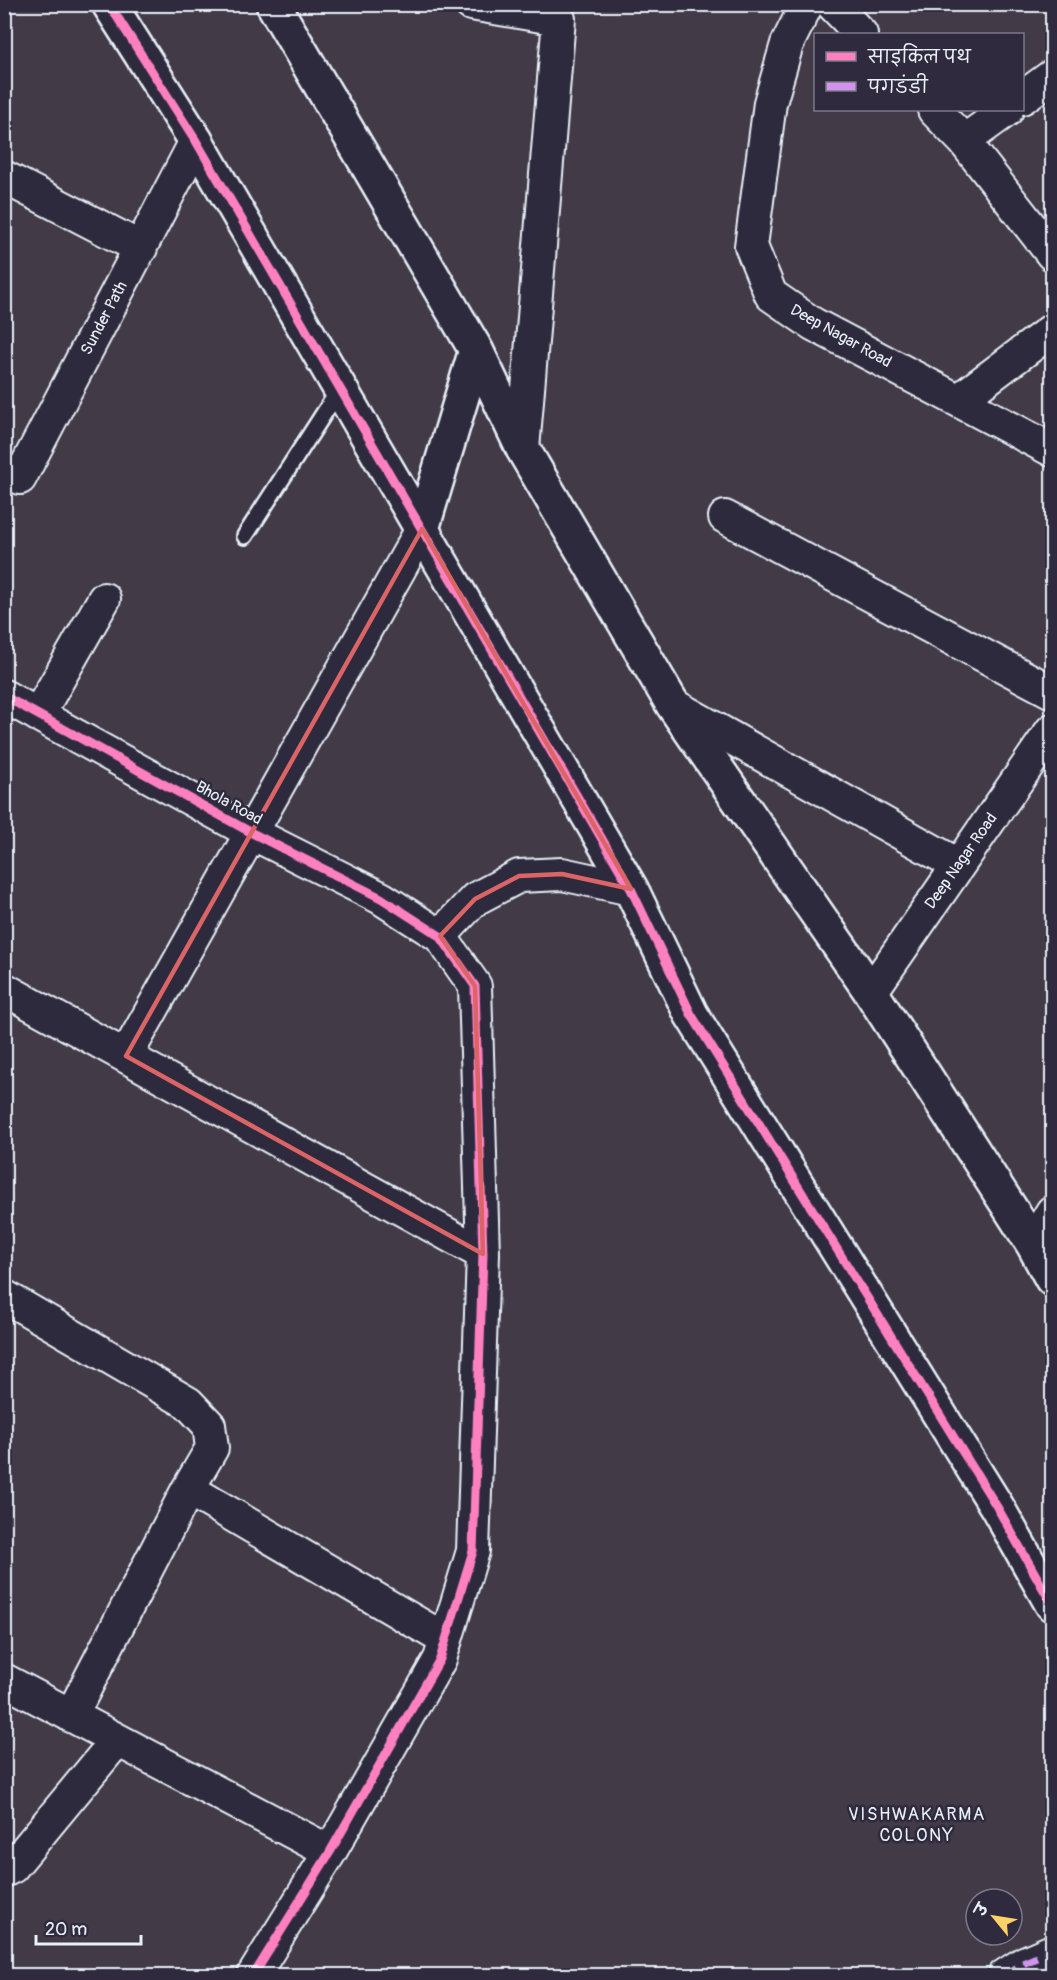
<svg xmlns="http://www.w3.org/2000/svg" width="1057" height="1980" viewBox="0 0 1057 1980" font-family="Pangolin,'Playpen Sans Deva',sans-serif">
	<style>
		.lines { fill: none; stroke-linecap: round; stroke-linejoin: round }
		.service-casing { stroke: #e8f1f8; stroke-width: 20 }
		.minor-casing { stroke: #e8f1f8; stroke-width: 36 }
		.tertiary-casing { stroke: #e8f1f8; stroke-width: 38 }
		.service { stroke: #2f2a3d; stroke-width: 15 }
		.minor { stroke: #2f2a3d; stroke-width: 32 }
		.tertiary { stroke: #2f2a3d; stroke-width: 33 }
		.quiet { stroke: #d193ec; stroke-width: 8; stroke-dasharray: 15 8; stroke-linecap: butt }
		.cycleway-casing { stroke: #2f2a3d; stroke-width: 13 }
		.cycleway { stroke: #ff80c0; stroke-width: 9 }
		.marked { fill: none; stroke: #db6466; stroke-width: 4.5; stroke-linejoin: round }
		.labels { text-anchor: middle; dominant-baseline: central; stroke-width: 5; stroke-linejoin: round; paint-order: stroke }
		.street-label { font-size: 16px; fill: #e8f1f8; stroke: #2f2a3d }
		.neighbourhood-label { font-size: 18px; letter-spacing: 1.5px; fill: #e8f1f8; stroke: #2f2a3d }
	</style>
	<rect width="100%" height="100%" fill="#423a46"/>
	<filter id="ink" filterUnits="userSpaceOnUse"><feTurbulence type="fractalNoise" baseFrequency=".0167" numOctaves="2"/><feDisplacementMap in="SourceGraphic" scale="12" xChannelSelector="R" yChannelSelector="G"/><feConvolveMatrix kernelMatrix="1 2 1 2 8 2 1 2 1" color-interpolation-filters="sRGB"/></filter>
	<g filter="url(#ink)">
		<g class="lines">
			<!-- service casing -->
			<g class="service-casing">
				<path id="service" d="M 245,536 L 339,390"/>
			</g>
			<!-- minor casing -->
			<g class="minor-casing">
				<path id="minor" d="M 471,4 L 559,19 L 523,449
					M 807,4 L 787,44 L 770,103 L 751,246 L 771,295 L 813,324 L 1052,450
					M 832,4 L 861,34
					M 1022,98 L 1052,76
					M 934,110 L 964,141 L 1052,254
					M 964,141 L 1007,110
					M 4,177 L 141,248
					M 959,400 L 1052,330
					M 4,470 L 20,478 L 196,141
					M 725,517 L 1052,692
					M 4,696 L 252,833 L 381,898 L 440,936 L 475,986 L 483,1254 L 473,1551 L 440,1659 L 330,1852 L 253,1976
					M 673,705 L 958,865
					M 38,715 L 104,599
					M 440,936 L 475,899 L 519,876 L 562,874 L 631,889
					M 4,989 L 483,1254
					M 871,992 L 1052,730
					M 126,1056 L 422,529
					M 1033,1244 L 1052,1212
					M 4,1296 L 188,1403 L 209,1425 L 212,1448 L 188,1489 L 71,1716
					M 188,1489 L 446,1640
					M 4,1680 L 330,1852
					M 4,1871 L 12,1867 L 117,1740
					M 1004,1976 L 1024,1963 L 1052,1951"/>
			</g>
			<!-- tertiary casing -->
			<g class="tertiary-casing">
				<path id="tertiary" d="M 109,4 L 196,141 L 631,889 L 691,1014 L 997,1507 L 1052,1604
					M 273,4 L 476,350 L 523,449 L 673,705 L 871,992 L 1033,1244 L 1052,1279
					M 422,529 L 476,350"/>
			</g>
			<!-- service -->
			<use href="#service" class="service"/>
			<!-- minor -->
			<use href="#minor" class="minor"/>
			<!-- tertiary -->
			<use href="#tertiary" class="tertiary"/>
			<!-- quiet -->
			<path class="quiet" d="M 1004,1976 L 1024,1963 L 1052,1951"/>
			<!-- cycleway casing -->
			<g class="cycleway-casing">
				<path id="cycleway" d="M 109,4 L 196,141 L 631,889 L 691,1014 L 997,1507 L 1052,1604
					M 4,696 L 252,833 L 381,898 L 440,936 L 475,986 L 483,1254 L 473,1551 L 440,1659 L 330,1852 L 253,1976"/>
			</g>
			<!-- cycleway -->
			<use href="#cycleway" class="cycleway"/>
		</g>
	</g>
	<!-- marked area -->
	<path class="marked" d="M 422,529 L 631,889 L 562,874 L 519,876 L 475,899 L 440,936 L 475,986 L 483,1254 L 126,1056 Z"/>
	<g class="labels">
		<!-- street labels -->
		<g class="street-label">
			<text transform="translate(104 318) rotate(-62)">Sunder Path</text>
			<text transform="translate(841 336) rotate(29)">Deep Nagar Road</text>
			<text transform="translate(229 803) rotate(29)">Bhola Road</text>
			<text transform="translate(961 861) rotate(-55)">Deep Nagar Road</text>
		</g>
		<!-- neighbourhood labels -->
		<g class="neighbourhood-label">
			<text x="917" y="1814">VISHWAKARMA<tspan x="917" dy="21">COLONY</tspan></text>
		</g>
	</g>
	<!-- margin -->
	<rect width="1057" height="1980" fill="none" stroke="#2f2a3d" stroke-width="24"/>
	<rect x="12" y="12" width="1033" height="1956" fill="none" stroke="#e8f1f8" stroke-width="2" filter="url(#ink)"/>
	<!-- legend -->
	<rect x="814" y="33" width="210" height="78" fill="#2f2a3d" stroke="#797a88" stroke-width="1.5"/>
	<rect x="826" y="52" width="30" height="9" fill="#ff80c0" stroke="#797a88" stroke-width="1.5"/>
	<text x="868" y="63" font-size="18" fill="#e8f1f8">साइकिल पथ</text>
	<rect x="826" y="82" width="30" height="9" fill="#d193ec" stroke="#797a88" stroke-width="1.5"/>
	<text x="868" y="93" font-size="18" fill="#e8f1f8">पगडंडी</text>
	<!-- north arrow -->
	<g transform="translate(994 1917) rotate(300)"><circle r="28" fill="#2f2a3d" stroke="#797a88" stroke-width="1.5"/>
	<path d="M0-4.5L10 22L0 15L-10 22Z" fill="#ffd166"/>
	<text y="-9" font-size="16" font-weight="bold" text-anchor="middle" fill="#e8f1f8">उ</text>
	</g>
	<!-- scale -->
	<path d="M36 1935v9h105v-9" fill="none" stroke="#e8f1f8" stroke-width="3"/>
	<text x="45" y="1935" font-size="18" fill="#e8f1f8" stroke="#2f2a3d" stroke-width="4.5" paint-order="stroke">20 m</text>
</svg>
